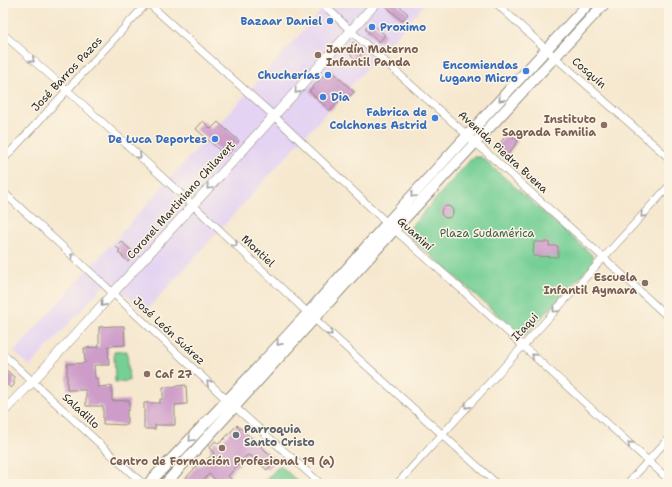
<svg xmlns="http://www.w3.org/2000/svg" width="672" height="487" viewBox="0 0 672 487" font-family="'Shantell Sans',sans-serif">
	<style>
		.built { fill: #e4d3f2 }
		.green { fill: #76cf95; stroke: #507d60 }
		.building { fill: #ce9cc9 }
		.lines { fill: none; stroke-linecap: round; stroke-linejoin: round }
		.minor-casing { stroke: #908a7d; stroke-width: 8 }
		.tertiary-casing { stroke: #908a7d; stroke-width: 10 }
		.secondary-casing { stroke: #908a7d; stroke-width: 12 }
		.minor { stroke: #fff; stroke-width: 7 }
		.tertiary { stroke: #fff; stroke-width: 9 }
		.secondary { stroke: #fff; stroke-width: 10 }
		.oneway { stroke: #a0a0a0 }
		.shop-dot { fill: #3f7fe0; stroke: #fcf5e5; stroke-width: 1.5 }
		.education-dot { fill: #8d6e63; stroke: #fcf5e5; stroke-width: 1.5 }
		.worship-dot { fill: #6b7280; stroke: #fcf5e5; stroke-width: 1.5 }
		.labels { text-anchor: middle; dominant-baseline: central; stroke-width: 3; stroke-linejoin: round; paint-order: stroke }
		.shop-label { font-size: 11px; font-weight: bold; fill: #366cbe; stroke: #fcf5e5; text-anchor: end }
		.education-label { font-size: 11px; font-weight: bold; fill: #785e54; stroke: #fcf5e5; text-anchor: start }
		.street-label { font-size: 11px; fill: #2b2b2b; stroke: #fcf5e5 }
		.park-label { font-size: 11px; fill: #425c4b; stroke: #fcf5e5 }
		.worship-label { font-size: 11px; font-weight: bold; fill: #5b616d; stroke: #fcf5e5; text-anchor: start }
	</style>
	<rect width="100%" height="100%" fill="#fcf5e5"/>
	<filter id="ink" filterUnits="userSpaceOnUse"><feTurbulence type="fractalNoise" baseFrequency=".025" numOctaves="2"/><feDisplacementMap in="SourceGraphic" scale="8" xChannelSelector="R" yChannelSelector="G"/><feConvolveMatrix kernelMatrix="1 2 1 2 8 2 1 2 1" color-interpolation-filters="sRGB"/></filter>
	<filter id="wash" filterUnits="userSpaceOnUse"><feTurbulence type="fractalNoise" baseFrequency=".012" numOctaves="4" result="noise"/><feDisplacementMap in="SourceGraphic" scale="16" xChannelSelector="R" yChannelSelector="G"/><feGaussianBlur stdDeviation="0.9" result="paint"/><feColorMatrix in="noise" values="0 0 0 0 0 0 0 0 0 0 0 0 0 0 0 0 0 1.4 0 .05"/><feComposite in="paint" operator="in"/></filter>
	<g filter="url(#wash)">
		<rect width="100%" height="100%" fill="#f6e8cf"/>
		<!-- built -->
		<path class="built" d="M 328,3 L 426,3 L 145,312 L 109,280 L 30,366 L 14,352 Z"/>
		<!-- green -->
		<path class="green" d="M 473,157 L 481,157 L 592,255 L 594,262 L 523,337 L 407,234 L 408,230 Z
			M 127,351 L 129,381 L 115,382 L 114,352 Z
			M 280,465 L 300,484 L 262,484 Z"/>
		<g id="blocks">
			<!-- building -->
			<path class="building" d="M 389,3 L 396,3 L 408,14 L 402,21 L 386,6 Z
				M 372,23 L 385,35 L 379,42 L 365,29 Z
				M 353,42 L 363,52 L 356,60 L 346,50 Z
				M 330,69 L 354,92 L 347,99 L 344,96 L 330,111 L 309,91 Z
				M 203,121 L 211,129 L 218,122 L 239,141 L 226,156 L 196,129 Z
				M 508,133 L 518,141 L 506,157 L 500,152 L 499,144 Z
				M441 212a6 6 0 1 1 12 0a6 6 0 1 1-12 0Z
				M 121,241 L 135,254 L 128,262 L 118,252 L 120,250 L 116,247 Z
				M 534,242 L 549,242 L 549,246 L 558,246 L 558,257 L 533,256 Z
				M 115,326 L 124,326 L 125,345 L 108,346 L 109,365 L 94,365 L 95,378 L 98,379 L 98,387 L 112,386 L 112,401 L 129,400 L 129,410 L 127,410 L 127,425 L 103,424 L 103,406 L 86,406 L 86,390 L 67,390 L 67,364 L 85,363 L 84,348 L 99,347 L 99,327 Z
				M 3,367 L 14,377 L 14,385 L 11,388 L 3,381 Z
				M 186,385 L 187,404 L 175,405 L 175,425 L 155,425 L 155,429 L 144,429 L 144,403 L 160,403 L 160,399 L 163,399 L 163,387 L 176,387 L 176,386 Z
				M 237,425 L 276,460 L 267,470 L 250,455 L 249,456 L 247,455 L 228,476 L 237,484 L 221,484 L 209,474 L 200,484 L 180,484 L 198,465 L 200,466 L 214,453 L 209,448 L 215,441 L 219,444 L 223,439 L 223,440 Z"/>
		</g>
	</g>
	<g filter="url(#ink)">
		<use href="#blocks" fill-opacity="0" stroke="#908a7d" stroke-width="1"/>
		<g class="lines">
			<!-- minor casing -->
			<g class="minor-casing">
				<path id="minor" d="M 148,3 L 274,116 L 387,223 L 461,289 L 669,480
					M 322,3 L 351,31 L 604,258 L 669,318
					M 496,3 L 547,50 L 669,158
					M 3,34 L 67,90 L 193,205 L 308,313 L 497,484
					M 3,160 L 147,3
					M 3,192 L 113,293 L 227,400 L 321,484
					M 3,354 L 143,484
					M 397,484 L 669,186
					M 627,484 L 669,438"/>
			</g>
			<!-- tertiary casing -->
			<g class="tertiary-casing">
				<path id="tertiary" d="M 3,412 L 33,381 L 274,116 L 376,3"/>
			</g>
			<!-- secondary casing -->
			<g class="secondary-casing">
				<path id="secondary" d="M 148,484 L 237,390 L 308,313 L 387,223 L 589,3
					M 165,484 L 394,230 L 605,3"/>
			</g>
			<!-- minor -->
			<use href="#minor" class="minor"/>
			<!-- tertiary -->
			<use href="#tertiary" class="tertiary"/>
			<!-- secondary -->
			<use href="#secondary" class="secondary"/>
		</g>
		<!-- one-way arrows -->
		<defs><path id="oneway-chevron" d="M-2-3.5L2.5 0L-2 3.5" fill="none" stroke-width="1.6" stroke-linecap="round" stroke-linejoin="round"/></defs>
		<g class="oneway">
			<use href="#oneway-chevron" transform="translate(32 60) rotate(41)"/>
			<use href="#oneway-chevron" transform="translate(297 91) rotate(132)"/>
			<use href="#oneway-chevron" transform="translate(501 99) rotate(133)"/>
			<use href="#oneway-chevron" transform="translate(139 156) rotate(42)"/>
			<use href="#oneway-chevron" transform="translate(209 187) rotate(133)"/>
			<use href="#oneway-chevron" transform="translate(413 195) rotate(133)"/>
			<use href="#oneway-chevron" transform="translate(643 215) rotate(132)"/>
			<use href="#oneway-chevron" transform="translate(235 244) rotate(43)"/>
			<use href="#oneway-chevron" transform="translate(73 256) rotate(-137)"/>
			<use href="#oneway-chevron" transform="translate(103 304) rotate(132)"/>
			<use href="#oneway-chevron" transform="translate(555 310) rotate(133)"/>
			<use href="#oneway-chevron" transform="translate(330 333) rotate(42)"/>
			<use href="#oneway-chevron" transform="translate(279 343) rotate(132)"/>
			<use href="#oneway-chevron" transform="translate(534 356) rotate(-138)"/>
			<use href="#oneway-chevron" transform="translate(209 383) rotate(-137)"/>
			<use href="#oneway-chevron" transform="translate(467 406) rotate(132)"/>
			<use href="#oneway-chevron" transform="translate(191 439) rotate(133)"/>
			<use href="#oneway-chevron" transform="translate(630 444) rotate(-138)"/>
		</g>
	</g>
	<!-- markers -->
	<g class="shop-dot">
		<circle cx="330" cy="21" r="4"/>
		<circle cx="372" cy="27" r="4"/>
		<circle cx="526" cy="71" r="4"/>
		<circle cx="328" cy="75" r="4"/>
		<circle cx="323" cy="97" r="4"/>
		<circle cx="435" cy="118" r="4"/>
		<circle cx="215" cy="139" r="4"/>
	</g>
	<g class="education-dot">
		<circle cx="318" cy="55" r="4"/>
		<circle cx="604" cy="125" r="4"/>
		<circle cx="645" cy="283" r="4"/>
		<circle cx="147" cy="374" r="4"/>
		<circle cx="222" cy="448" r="4"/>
	</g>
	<circle class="worship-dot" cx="236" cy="435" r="4"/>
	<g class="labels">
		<!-- shop labels -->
		<g class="shop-label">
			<text x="322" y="21">Bazaar Daniel</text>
			<text x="380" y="27" text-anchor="start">Proximo</text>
			<text x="518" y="65">Encomiendas<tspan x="518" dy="13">Lugano Micro</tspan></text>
			<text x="320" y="75">Chucherías</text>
			<text x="331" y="97" text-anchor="start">Dia</text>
			<text x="427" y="112">Fabrica de<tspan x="427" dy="13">Colchones Astrid</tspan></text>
			<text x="207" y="139">De Luca Deportes</text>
		</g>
		<!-- education labels -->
		<g class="education-label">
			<text x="326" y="49">Jardín Materno<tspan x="326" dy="13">Infantil Panda</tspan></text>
			<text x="596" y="119" text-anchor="end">Instituto<tspan x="596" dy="13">Sagrada Familia</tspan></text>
			<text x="637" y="277" text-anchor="end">Escuela<tspan x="637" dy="13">Infantil Aymara</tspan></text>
			<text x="155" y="374">Caf 27</text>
			<text x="222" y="461" text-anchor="middle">Centro de Formación Profesional 19 (a)</text>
		</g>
		<!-- street labels -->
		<g class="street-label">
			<text transform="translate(589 73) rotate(41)">Cosquín</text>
			<text transform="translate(67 74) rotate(-47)">José Barros Pazos</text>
			<text transform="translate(503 152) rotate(42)">Avenida Piedra Buena</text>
			<text transform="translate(181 200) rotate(-48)">Coronel Martiniano Chilavert</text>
			<text transform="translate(415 234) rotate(42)">Guaminí</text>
			<text transform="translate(258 251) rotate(43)">Montiel</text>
			<text transform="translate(525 327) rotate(-47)">Itaqui</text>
			<text transform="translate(169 331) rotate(43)">José León Suárez</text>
			<text transform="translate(81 411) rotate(43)">Saladillo</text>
		</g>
		<!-- park labels -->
		<g class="park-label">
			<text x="487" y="233">Plaza Sudamérica</text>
		</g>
		<!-- worship labels -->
		<g class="worship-label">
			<text x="244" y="429">Parroquia<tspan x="244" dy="13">Santo Cristo</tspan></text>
		</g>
	</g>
	<!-- margin -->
	<rect width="672" height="487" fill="none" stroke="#fcf5e5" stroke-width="16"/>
</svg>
